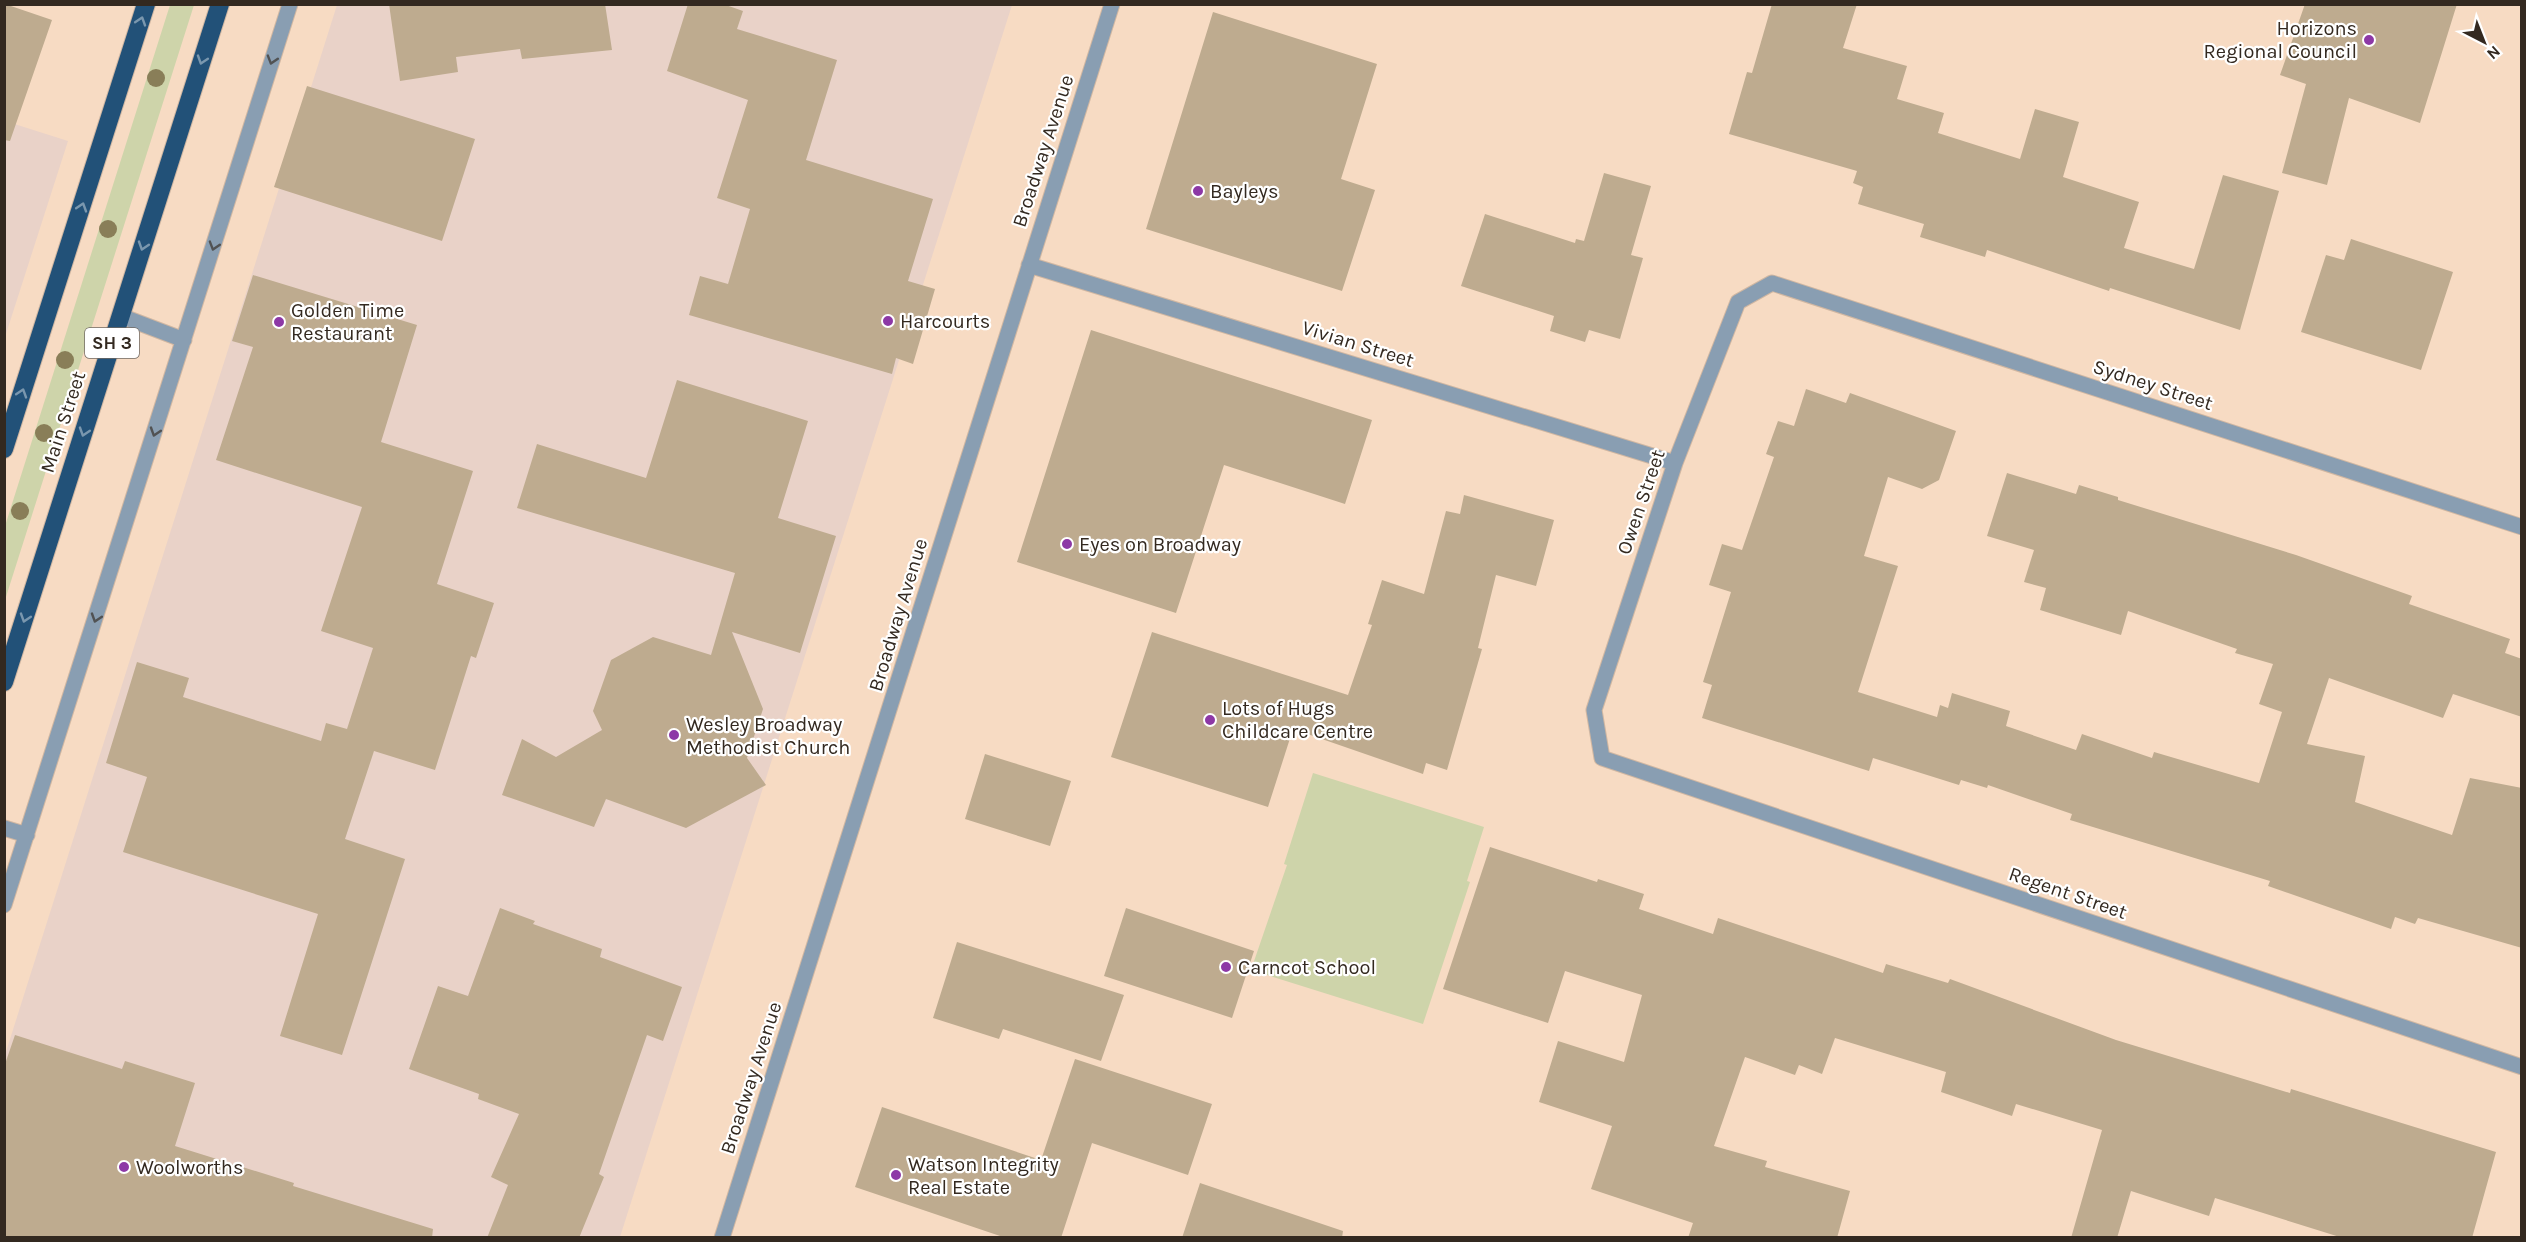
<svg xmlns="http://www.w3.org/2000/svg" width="2526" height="1242" viewBox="0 0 2526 1242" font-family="Karla,sans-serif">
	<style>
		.commercial { fill: #e9d2c8 }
		.green { fill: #ced4aa }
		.building { fill: #beab8f }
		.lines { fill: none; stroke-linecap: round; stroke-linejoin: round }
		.minor-casing { stroke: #d0b7a2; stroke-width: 17 }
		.highway-casing { stroke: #d0b7a2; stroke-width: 20 }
		.minor { stroke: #899eb2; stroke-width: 15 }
		.highway { stroke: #225178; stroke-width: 18 }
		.tree { fill: #897e58 }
		.oneway { stroke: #7a97ae }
		.oneway2 { stroke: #515253 }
		.poi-dot { fill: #8d38a6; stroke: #fff; stroke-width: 2 }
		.labels { text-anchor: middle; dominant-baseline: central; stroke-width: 4.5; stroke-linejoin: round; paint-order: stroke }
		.shield { fill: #fff; stroke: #706963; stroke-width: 1.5 }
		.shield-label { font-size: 18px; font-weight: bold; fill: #332920 }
		.poi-label { font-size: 20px; fill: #332920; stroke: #fff; text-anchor: start }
		.street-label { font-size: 20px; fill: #332920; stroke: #fff }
	</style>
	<rect width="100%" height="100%" fill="#f7dbc3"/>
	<!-- commercial -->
	<path class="commercial" d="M 337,5 L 1012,5 L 620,1237 L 5,1238 L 5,1055 Z
		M 5,121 L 68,141 L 5,337 Z"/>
	<!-- green -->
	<path class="green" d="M 170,5 L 194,5 L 5,600 L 5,526 Z
		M 1313,773 L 1484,827 L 1467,881 L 1470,882 L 1423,1024 L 1251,970 L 1287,865 L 1284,864 Z"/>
	<!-- building -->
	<path class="building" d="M 5,4 L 52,20 L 10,141 L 4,140 Z
		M 389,4 L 605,4 L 612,50 L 522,59 L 520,49 L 456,57 L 458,72 L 400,81 Z
		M 688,4 L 723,4 L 743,11 L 737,29 L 837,60 L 806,160 L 933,199 L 908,281 L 935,289 L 913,364 L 896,358 L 892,374 L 689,315 L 700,276 L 728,284 L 750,209 L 717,198 L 748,100 L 667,71 Z
		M 1772,4 L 1857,4 L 1843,48 L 1907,66 L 1897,99 L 1944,113 L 1938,133 L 2020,159 L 2035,109 L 2079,122 L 2063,177 L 2139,202 L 2124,248 L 2194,269 L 2223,175 L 2279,191 L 2240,330 L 2110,288 L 2109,291 L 1987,250 L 1985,257 L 1920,237 L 1924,224 L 1858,204 L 1863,187 L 1853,183 L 1857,171 L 1729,134 L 1747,72 L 1752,73 Z
		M 2305,4 L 2457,4 L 2420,123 L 2349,98 L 2327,185 L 2282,173 L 2306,84 L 2280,75 Z
		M 1213,12 L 1377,64 L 1341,179 L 1375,190 L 1342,291 L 1146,229 Z
		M 307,86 L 475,139 L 442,241 L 274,187 Z
		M 1604,173 L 1651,186 L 1631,255 L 1643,258 L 1620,339 L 1589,330 L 1585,342 L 1550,331 L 1554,316 L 1461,286 L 1485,214 L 1575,243 L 1576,239 L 1584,241 Z
		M 2351,239 L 2453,272 L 2421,370 L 2301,332 L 2326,255 L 2344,260 Z
		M 253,275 L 417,325 L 381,442 L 473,471 L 437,584 L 494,603 L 476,658 L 471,656 L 435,770 L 374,751 L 345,839 L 405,859 L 342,1055 L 280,1036 L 318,914 L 123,852 L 147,777 L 106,763 L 137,662 L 189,678 L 183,697 L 321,741 L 326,723 L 347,729 L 373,648 L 321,631 L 362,507 L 216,460 L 253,347 L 232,341 Z
		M 1091,330 L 1372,420 L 1345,504 L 1224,465 L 1176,613 L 1017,562 Z
		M 677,380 L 808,421 L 778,518 L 836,536 L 800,653 L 732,632 L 763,709 L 747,758 L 766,785 L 686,828 L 606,799 L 594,827 L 502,795 L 522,739 L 556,757 L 602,730 L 593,711 L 611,660 L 653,637 L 711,655 L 735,573 L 517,508 L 537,444 L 646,478 Z
		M 1806,389 L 1846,403 L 1850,393 L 1956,431 L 1939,480 L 1922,489 L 1888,477 L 1864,556 L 1898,566 L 1858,692 L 1937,717 L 1940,705 L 1948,708 L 1952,693 L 2010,711 L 2006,726 L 2076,750 L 2082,734 L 2152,758 L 2154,752 L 2259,783 L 2282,712 L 2259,704 L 2273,664 L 2235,653 L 2237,649 L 2128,611 L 2121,635 L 2040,610 L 2046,588 L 2024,582 L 2034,550 L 1987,536 L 2007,473 L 2076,494 L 2079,485 L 2118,497 L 2118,500 L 2296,555 L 2412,596 L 2409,604 L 2510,639 L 2505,653 L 2522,659 L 2522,717 L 2453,694 L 2443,718 L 2329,678 L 2307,744 L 2365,756 L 2355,802 L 2452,835 L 2470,778 L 2522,788 L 2522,948 L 2418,918 L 2415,924 L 2395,917 L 2391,929 L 2268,886 L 2270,881 L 2070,820 L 2072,814 L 1988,785 L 1987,788 L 1961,780 L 1959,785 L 1873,758 L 1869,771 L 1702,718 L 1712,685 L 1703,682 L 1731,592 L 1709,585 L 1722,544 L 1742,550 L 1774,457 L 1766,454 L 1778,421 L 1794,426 Z
		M 1464,495 L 1554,520 L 1536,586 L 1496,575 L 1478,648 L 1482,649 L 1447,770 L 1426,763 L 1423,774 L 1293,729 L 1268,807 L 1111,757 L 1152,632 L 1348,695 L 1372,625 L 1368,624 L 1382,580 L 1424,594 L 1446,511 L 1460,514 Z
		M 985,754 L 1071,781 L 1050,846 L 965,819 Z
		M 1490,847 L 1597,882 L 1598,879 L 1644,894 L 1639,909 L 1713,934 L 1718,918 L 1883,973 L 1886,964 L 1948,983 L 1950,979 L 2116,1040 L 2290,1093 L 2291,1089 L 2496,1152 L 2472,1238 L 2343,1238 L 2215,1198 L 2209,1216 L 2131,1191 L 2117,1238 L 2071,1238 L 2102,1130 L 2016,1104 L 2012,1116 L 1941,1092 L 1946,1072 L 1835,1038 L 1822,1074 L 1799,1065 L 1795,1075 L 1745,1057 L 1714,1146 L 1767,1161 L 1765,1167 L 1850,1191 L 1837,1238 L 1688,1238 L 1693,1223 L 1591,1189 L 1612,1126 L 1539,1102 L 1558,1041 L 1624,1062 L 1642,995 L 1565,971 L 1548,1023 L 1443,989 Z
		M 500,908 L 535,921 L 533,924 L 602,949 L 600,957 L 682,987 L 663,1041 L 647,1035 L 599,1174 L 604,1177 L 579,1238 L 487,1238 L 508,1185 L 491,1177 L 519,1114 L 478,1099 L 479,1094 L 409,1069 L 438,986 L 468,996 Z
		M 1126,908 L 1254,951 L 1232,1018 L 1104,976 Z
		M 957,942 L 1124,995 L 1101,1061 L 1003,1029 L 999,1039 L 933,1018 Z
		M 15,1035 L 122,1069 L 125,1061 L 195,1083 L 175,1146 L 294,1183 L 293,1186 L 433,1229 L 432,1238 L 4,1238 L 4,1067 Z
		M 1075,1059 L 1212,1104 L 1188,1175 L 1092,1143 L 1061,1238 L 1006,1238 L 855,1187 L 882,1107 L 1041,1160 Z
		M 1200,1183 L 1343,1231 L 1342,1238 L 1182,1238 Z"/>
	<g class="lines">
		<!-- minor casing -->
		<g class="minor-casing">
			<path id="minor" d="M 1029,265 L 1675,463
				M 121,316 L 184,340
				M 2522,527 L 1772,283 L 1738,302 L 1675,463 L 1594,710 L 1602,758 L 2522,1067
				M 4,828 L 27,835
				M 4,905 L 290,4
				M 722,1238 L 1112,4"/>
		</g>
		<!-- highway casing -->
		<g class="highway-casing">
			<path id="highway" d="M 4,449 L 146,4
				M 4,682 L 220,4"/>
		</g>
		<!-- minor -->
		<use href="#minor" class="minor"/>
		<!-- highway -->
		<use href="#highway" class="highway"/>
	</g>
	<!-- trees -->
	<g class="tree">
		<circle cx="156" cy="78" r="9"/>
		<circle cx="108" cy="229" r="9"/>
		<circle cx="65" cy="360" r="9"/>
		<circle cx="44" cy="433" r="9"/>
		<circle cx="20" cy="511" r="9"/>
	</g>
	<!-- one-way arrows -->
	<defs><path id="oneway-chevron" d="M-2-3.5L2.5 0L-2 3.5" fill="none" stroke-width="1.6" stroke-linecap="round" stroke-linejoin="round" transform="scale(1.5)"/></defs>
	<g class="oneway">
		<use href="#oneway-chevron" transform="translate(141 21) rotate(-72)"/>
		<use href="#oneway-chevron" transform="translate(202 60) rotate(108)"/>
		<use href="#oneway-chevron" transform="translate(82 207) rotate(-72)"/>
		<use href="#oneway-chevron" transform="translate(143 246) rotate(108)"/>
		<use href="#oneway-chevron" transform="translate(22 393) rotate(-72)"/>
		<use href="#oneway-chevron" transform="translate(84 432) rotate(108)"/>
		<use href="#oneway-chevron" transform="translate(25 618) rotate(108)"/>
	</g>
	<g class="oneway2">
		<use href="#oneway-chevron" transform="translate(272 60) rotate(107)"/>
		<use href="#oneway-chevron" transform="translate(214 246) rotate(107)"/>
		<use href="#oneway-chevron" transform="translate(155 432) rotate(108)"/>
		<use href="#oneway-chevron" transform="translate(96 618) rotate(108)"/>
	</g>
	<!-- markers -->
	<g class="poi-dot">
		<circle cx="2369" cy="40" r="6"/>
		<circle cx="1198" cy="191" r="6"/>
		<circle cx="888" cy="321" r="6"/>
		<circle cx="279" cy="322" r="6"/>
		<circle cx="1067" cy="544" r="6"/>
		<circle cx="1210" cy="720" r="6"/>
		<circle cx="674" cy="735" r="6"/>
		<circle cx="1226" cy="967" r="6"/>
		<circle cx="124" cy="1167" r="6"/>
		<circle cx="896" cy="1175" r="6"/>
	</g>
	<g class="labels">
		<!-- shield labels -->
		<rect class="shield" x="85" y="328" width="54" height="30" rx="4.5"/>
		<g class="shield-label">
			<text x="112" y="343">SH 3</text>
		</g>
		<!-- poi labels -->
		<g class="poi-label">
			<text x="2357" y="28" text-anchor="end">Horizons<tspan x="2357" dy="23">Regional Council</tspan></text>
			<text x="1210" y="191">Bayleys</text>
			<text x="291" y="310">Golden Time<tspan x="291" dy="23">Restaurant</tspan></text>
			<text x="900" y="321">Harcourts</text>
			<text x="1079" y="544">Eyes on Broadway</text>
			<text x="1222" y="708">Lots of Hugs<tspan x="1222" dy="23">Childcare Centre</tspan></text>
			<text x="686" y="724">Wesley Broadway<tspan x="686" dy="23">Methodist Church</tspan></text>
			<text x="1238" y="967">Carncot School</text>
			<text x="908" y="1164">Watson Integrity<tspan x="908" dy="23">Real Estate</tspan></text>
			<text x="136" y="1167">Woolworths</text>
		</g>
		<!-- street labels -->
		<g class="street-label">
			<text transform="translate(1043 151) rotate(-72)">Broadway Avenue</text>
			<text transform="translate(1358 344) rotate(17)">Vivian Street</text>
			<text transform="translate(2153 385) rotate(18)">Sydney Street</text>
			<text transform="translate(63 422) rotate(-72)">Main Street</text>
			<text transform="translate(1641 502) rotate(-71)">Owen Street</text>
			<text transform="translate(898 615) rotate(-73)">Broadway Avenue</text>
			<text transform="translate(2068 893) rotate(19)">Regent Street</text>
			<text transform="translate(751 1078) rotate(-72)">Broadway Avenue</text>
		</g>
	</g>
	<!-- border -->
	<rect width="2526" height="1242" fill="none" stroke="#332920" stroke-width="12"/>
	<!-- north arrow -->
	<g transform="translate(2484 42) rotate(138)" stroke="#ffffff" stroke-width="4.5" paint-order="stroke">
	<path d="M0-4.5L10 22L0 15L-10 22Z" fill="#332920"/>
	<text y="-9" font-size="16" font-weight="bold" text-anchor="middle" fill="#332920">N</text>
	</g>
</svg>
